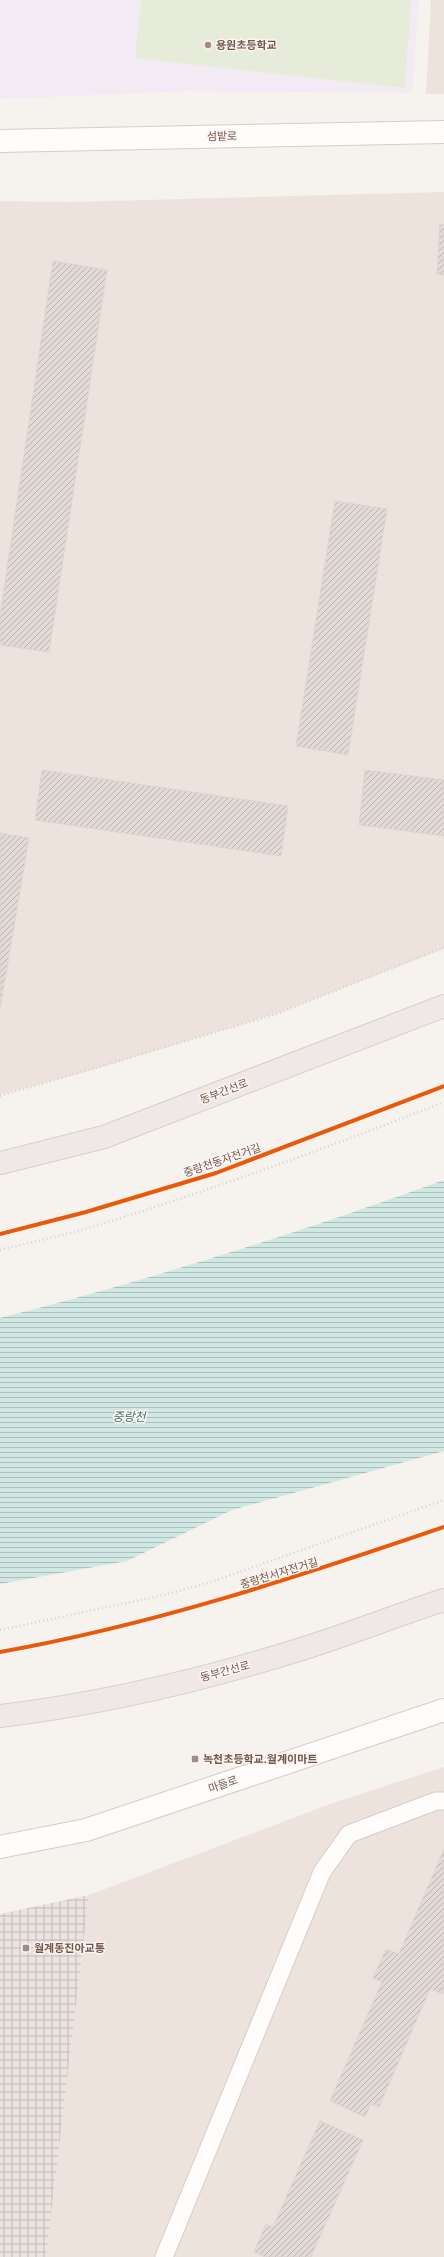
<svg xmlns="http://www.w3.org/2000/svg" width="444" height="2257" viewBox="0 0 444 2257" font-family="Arial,'Noto Sans KR',sans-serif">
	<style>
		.residential { fill: #eee3dc }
		.industrial { fill: url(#industrial-grid) }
		.education { fill: #f2ebf3 }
		.green { fill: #e7ebda }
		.water { fill: url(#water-rules) }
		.building { fill: url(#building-hatch); stroke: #ded4d1 }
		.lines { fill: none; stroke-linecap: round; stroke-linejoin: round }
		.lane-casing { stroke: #d5cdca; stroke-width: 19 }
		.secondary-casing { stroke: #d6cdca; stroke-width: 24 }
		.highway-casing { stroke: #d7cfcc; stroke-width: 24 }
		.path { stroke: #d9d1d0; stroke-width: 2.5; stroke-dasharray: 1 3; stroke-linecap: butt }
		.lane { stroke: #fefdfc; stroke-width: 17 }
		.secondary { stroke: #fefdfc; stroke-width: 22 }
		.highway { stroke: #f0e8e6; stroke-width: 22 }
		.cycleway-casing { stroke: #fdf5f0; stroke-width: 6 }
		.cycleway { stroke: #e8590c; stroke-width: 4 }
		.poi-dot { fill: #a08d87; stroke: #fdf5f0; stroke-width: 1.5 }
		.labels { text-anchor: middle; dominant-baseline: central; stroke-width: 3; stroke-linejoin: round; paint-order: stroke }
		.poi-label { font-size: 11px; font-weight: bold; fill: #725650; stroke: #fdf5f0; text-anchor: start }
		.street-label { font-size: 11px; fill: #725650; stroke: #fdf5f0 }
		.water-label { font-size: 12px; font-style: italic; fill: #467574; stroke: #fdf5f0 }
	</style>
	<defs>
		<pattern id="industrial-grid" width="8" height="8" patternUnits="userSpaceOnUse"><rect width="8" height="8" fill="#eae3e0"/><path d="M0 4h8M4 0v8" fill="none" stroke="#c2bbb8"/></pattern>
		<pattern id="water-rules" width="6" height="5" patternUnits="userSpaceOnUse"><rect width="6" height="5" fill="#d0e7e4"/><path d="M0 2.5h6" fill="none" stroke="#adbebb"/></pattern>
		<pattern id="building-hatch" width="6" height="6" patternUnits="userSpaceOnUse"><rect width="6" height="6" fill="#e2dad6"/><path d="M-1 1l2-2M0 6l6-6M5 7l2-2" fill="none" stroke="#bcb4b0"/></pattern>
	</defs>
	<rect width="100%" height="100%" fill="#f6f2ee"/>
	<!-- residential -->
	<path class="residential" d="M 431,0 L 444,0 L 444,94 L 426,94 Z
		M 444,192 L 444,949 L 281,1012 L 96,1069 L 0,1095 L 0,201 L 71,202 Z
		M 444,1767 L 444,2257 L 46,2257 L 89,1895 L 333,1803 Z"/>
	<!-- industrial -->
	<path class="industrial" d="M 89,1895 L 46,2257 L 0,2257 L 0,1914 Z"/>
	<!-- education -->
	<path class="education" d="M 0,0 L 419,0 L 412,93 L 188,91 L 0,99 Z"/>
	<!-- green -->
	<path class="green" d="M 141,0 L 411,0 L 405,88 L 135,58 Z"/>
	<!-- water -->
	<path class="water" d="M 444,1180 L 444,1451 L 232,1510 L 127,1561 L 0,1584 L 0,1318 C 150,1280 298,1233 444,1180 Z"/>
	<!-- building -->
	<path class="building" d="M 440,224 L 444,225 L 444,275 L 437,274 Z
		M 53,261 L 107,270 L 49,652 L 0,645 L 0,616 Z
		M 335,501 L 387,509 L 348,755 L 296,746 Z
		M 42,770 L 288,806 L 281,856 L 35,820 Z
		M 365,770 L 444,780 L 444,836 L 359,825 Z
		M 0,833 L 29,838 L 0,1009 Z
		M 444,1849 L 444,1991 L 443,1994 L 430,1989 L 379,2107 L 371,2104 L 365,2117 L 330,2101 L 382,1982 L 373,1978 L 386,1949 L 399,1954 Z
		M 320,2121 L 363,2140 L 311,2257 L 265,2257 L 254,2252 L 266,2224 L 273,2227 Z"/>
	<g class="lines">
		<!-- lane casing -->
		<g class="lane-casing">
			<path id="lane" d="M 164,2257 L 322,1872 L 349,1834 L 436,1801 L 444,1801"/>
		</g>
		<!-- secondary casing -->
		<g class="secondary-casing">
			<path id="secondary" d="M 0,141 L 444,132
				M 0,1847 L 86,1830 L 444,1710"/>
		</g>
		<!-- highway casing -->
		<g class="highway-casing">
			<path id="highway" d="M 0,1163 L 104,1137 L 444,1006
				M 0,1716 C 100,1704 199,1681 295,1651 C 345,1636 394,1616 444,1600"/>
		</g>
		<!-- path -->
		<path class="path" d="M 0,1096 L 277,1014 L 444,947
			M 0,1250 C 35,1241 71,1234 105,1223 C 220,1187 332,1146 444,1102
			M 0,1630 L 164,1595 L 211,1582 L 444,1500"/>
		<!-- lane -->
		<use href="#lane" class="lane"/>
		<!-- secondary -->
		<use href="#secondary" class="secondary"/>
		<!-- highway -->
		<use href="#highway" class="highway"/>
		<!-- cycleway casing -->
		<g class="cycleway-casing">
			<path id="cycleway" d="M 0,1234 L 86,1212 L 216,1173 L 444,1086
				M 0,1652 C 152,1625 298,1577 444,1527"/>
		</g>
		<!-- cycleway -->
		<use href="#cycleway" class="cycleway"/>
	</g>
	<!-- markers -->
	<g class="poi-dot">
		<circle cx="208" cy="45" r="4"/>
		<rect x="191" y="1755" width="8" height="8" rx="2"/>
		<rect x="22" y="1944" width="8" height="8" rx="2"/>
	</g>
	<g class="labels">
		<!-- poi labels -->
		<g class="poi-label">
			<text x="216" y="45">용원초등학교</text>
			<text x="203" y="1759">녹천초등학교.월계이마트</text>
			<text x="34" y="1948">월계동진아교통</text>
		</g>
		<!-- street labels -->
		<g class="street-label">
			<text transform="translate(222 136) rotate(-1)">섬밭로</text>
			<text transform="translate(224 1091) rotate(-21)">동부간선로</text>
			<text transform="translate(222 1160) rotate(-19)">중랑천동자전거길</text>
			<text transform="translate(279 1573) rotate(-17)">중랑천서자전거길</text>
			<text transform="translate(225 1671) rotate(-15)">동부간선로</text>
			<text transform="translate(223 1784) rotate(-19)">마들로</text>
		</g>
		<!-- water labels -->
		<g class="water-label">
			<text x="129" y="1417">중랑천</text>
		</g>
	</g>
</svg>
